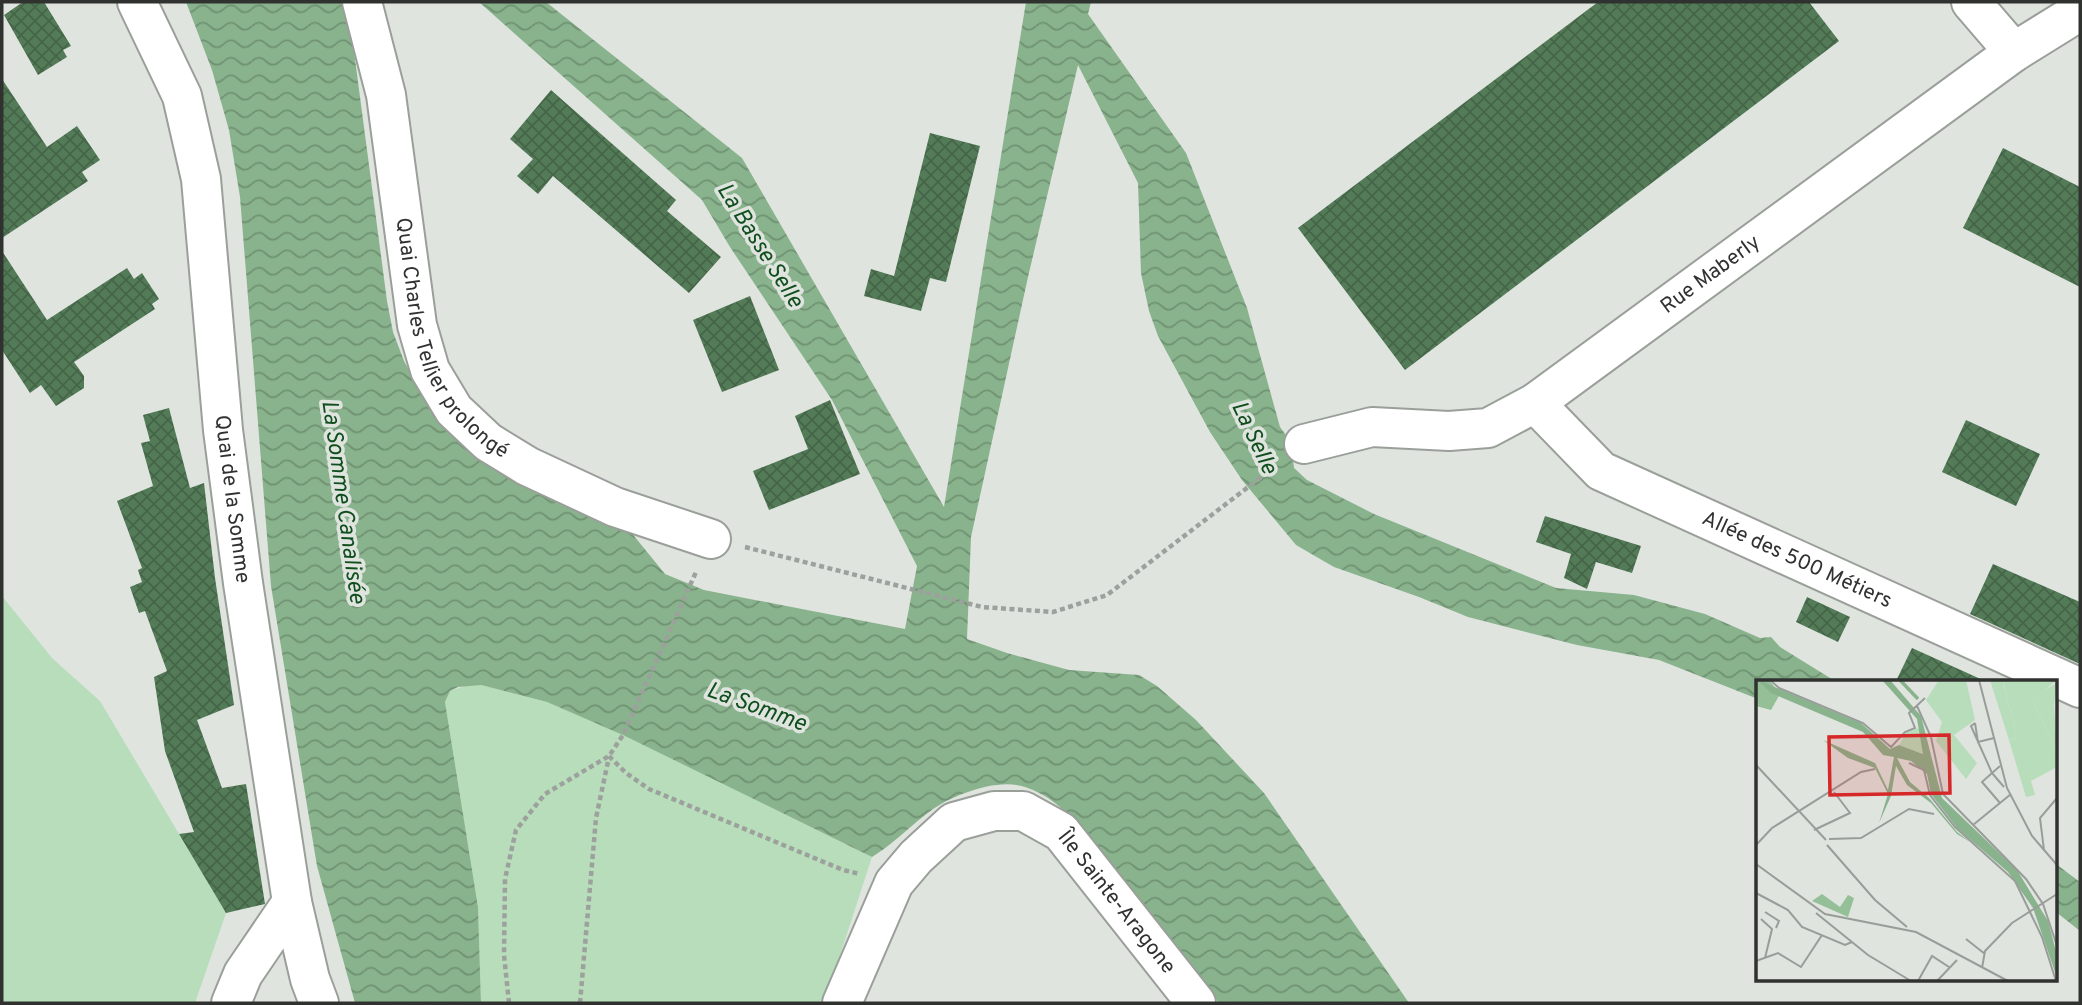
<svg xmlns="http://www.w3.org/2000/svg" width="2082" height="1005" viewBox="0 0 2082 1005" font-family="Overpass,sans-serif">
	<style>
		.green { fill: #b8ddba }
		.water { fill: url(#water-waves) }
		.building { fill: url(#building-cross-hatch) }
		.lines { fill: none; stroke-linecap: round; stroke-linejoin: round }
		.minor-casing { stroke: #9a9f9a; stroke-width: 42 }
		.path { stroke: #9da19d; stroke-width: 4.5; stroke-dasharray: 5 3.5; stroke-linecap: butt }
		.minor { stroke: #fff; stroke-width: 38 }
		.labels { text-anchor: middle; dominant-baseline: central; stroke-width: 7; stroke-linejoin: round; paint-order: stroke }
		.street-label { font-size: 21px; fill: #303230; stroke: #dfe4df }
		.water-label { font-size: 23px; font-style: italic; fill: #104f1d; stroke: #dfe4df }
		.inset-river { fill: none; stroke: #89b38c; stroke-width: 3.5 }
		.inset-road { fill: none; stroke: #999d99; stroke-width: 2 }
		.view { fill: #d62828; fill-opacity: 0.15; stroke: #d62828; stroke-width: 3.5 }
		.inset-edge { fill: none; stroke: #303230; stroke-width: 3.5 }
	</style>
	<defs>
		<pattern id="water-waves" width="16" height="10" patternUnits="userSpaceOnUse" patternTransform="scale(1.75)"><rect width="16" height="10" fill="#89b38c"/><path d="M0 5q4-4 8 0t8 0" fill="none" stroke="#709273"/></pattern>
		<pattern id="building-cross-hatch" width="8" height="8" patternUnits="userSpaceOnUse" patternTransform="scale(1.75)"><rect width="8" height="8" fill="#537b57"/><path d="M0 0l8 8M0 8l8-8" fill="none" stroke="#456548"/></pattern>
	</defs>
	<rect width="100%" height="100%" fill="#dfe4df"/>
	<!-- green -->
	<path class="green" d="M 2,596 L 52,658 L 100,701 L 226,913 L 195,1003 L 2,1003 Z
		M 468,685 L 481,685 L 547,702 L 629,737 L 872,857 L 829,989 L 819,1003 L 481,1003 L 478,907 L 445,702 L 450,691 Z"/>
	<!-- water -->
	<path class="water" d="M 186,2 L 342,2 L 353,44 L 387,301 L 393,332 L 404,361 L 421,392 L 474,453 L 496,471 L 527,488 L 630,531 L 665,574 L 704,590 L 905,629 L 917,566 L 832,400 L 730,247 L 702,200 L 479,2 L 546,2 L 742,158 L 944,507 L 1026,2 L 1091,2 L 1088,14 L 1186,153 L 1247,308 L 1280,427 L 1291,442 L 1294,468 L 1307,480 L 1374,514 L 1556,588 L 1634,595 L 1705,614 L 1760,638 L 1771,637 L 1780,647 L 1835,681 L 1758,681 L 1758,699 L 1659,660 L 1577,645 L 1468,617 L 1419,597 L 1334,567 L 1296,545 L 1242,480 L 1210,432 L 1158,336 L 1149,311 L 1141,273 L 1138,183 L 1078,65 L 1028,277 L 971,537 L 967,639 L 1007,653 L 1069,670 L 1139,675 L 1157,686 L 1196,720 L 1264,793 L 1409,1003 L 1219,1003 C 1186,959 1152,916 1117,873 C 1091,842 1066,800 1025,787 C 1007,781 985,786 968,792 C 924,806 908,835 872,857 L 623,735 L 547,702 L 481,685 L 458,687 L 450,691 L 445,702 L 478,907 L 481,1003 L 355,1003 L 317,866 L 271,586 L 240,197 L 229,130 L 212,70 Z
		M 2056,864 L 2080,882 L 2080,931 L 2056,912 Z"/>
	<!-- building -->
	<path class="building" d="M 23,2 L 44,2 L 71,46 L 63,50 L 67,57 L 38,75 L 4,15 Z
		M 1598,2 L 1809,2 L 1839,41 L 1405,370 L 1298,228 Z
		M 2,79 L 47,147 L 77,126 L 100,160 L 82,172 L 88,181 L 2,238 Z
		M 551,90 L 676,200 L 667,211 L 721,257 L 689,293 L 553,176 L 538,194 L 517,176 L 533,159 L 510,139 Z
		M 930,133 L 980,146 L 946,282 L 930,278 L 921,311 L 864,296 L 871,269 L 894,276 Z
		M 2003,148 L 2080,187 L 2080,287 L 1963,228 Z
		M 2,251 L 47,320 L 127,268 L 134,279 L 142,273 L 159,299 L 152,304 L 155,309 L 74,362 L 84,376 L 84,388 L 56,406 L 41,385 L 30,393 L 2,350 Z
		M 750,296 L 779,370 L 722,392 L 693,320 Z
		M 830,400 L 860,474 L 769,510 L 753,471 L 808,449 L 795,416 Z
		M 169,408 L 190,488 L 204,483 L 215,578 L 234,705 L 197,720 L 222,788 L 246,784 L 265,904 L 226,913 L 179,834 L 194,832 L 165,751 L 154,677 L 167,671 L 145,611 L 139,613 L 130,587 L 142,582 L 138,570 L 142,568 L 117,501 L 153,486 L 141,443 L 150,441 L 143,415 Z
		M 1966,420 L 2040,454 L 2016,506 L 1942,472 Z
		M 1545,516 L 1641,546 L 1632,573 L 1596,562 L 1587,589 L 1564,578 L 1571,554 L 1536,542 Z
		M 1993,564 L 2080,602 L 2080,664 L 1970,614 Z
		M 1807,597 L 1850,617 L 1838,642 L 1796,622 Z
		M 1912,648 L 1985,681 L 1896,681 Z"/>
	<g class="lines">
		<!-- minor casing -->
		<g class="minor-casing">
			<g id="minor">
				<path id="s1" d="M 137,2 L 182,96 L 201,179 L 223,430 L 243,583 L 292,902 L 310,979 L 319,1003"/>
				<path id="s2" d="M 362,2 L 386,95 L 417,325 L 430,370 L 454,410 L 488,442 L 527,466 L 615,507 L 711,539"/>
				<path d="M 1971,2 L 2014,52"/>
				<path id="s3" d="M 1535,403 L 1601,471 L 2080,688"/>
				<path id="s4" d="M 1304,444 L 1372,427 L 1449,431 L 1488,428 L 1535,403 L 2014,52 L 2080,11"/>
				<path d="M 231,1003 L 243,974 L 292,902"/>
				<path id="s5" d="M 842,1003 L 894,883 L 916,857 L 954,822 L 994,811 L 1023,811 L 1061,832 L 1196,1003"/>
			</g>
		</g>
		<!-- path -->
		<path class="path" d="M 745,547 L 982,607 L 1053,612 L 1107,595 L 1277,465
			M 609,756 L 626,773 L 649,789 L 843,870 L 860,874
			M 509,1003 L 504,955 L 505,879 L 516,830 L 545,794 L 609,756 L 623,735 L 696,572
			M 580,1003 L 596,818 L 609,757"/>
		<!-- minor -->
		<use href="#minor" class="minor"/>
	</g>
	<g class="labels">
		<!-- street labels -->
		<g class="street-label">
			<text stroke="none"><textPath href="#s4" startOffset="457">Rue Maberly</textPath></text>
			<text stroke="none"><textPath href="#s2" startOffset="355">Quai Charles Tellier prolongé</textPath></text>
			<text stroke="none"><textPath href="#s1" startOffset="511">Quai de la Somme</textPath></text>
			<text stroke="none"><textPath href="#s3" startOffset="310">Allée des 500 Métiers</textPath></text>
			<text stroke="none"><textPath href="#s5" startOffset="420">Île Sainte-Aragone</textPath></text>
		</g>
		<!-- water labels -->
		<g class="water-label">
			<text transform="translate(759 246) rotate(58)">La Basse Selle</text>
			<text transform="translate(1253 438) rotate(65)">La Selle</text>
			<text transform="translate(342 502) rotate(82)">La Somme Canalisée</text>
			<text transform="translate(756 708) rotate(20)">La Somme</text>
		</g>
	</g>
	<!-- overview -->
	<g transform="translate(1756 680)">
		<rect width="301" height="301" fill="#dfe4df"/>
		<path d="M 301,0 L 290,9 L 294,14 L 277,22 L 301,71 L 301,87 L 275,101 L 279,115 L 270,117 L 253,60 L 261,58 L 247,1 Z" fill="#b8ddba"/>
		<path d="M 0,0 L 13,0 L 24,14 L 15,30 L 0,26 ZM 66,214 L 84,227 L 92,215 L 98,218 L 92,237 L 56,221 Z" fill="#94bf97"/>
		<path d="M 183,0 L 210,0 L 219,40 L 198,55 L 221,83 L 210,99 L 180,61 L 186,42 L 170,20 ZM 234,0 L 252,0 L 247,2 L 261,58 L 253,60 ZM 301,3 L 298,25 L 301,71 L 277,22 L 293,14 L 290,9 ZM 164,48 L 168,74 L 143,65 L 151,51 Z" fill="#b8ddba"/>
		<path d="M 2,0 L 105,43 L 134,69 L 143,65 L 167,74 L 161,39 L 126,0 L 134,0 L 165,36 L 186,118 L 261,190 L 292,241 L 301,275 L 301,298 L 277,228 L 252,192 L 201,148 L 175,114 L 171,94 L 155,81 L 141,78 L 154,102 L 173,118 L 201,152 L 214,162 L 201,154 L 175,123 L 151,105 L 140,86 L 135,116 L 123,143 L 132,114 L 119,88 L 92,78 L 67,60 L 119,83 L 132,110 L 138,77 L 127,75 L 107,52 L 15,13 Z" fill="#89b38c"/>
		<path class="inset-river" d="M 144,0 L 162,19"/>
		<path class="inset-road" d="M 14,0 L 23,8 L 107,43 L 135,67 L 149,52 L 159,48 L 153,33 L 169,18M 223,0 L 251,108 L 276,156 L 301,185M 161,26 L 175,57 L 187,114 L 270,199 L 287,224 L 301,266M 219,43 L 215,46 L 236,93 L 226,102 L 244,123M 219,43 L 222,62 L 238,58M 153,83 L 168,90 L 174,115 L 199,147 L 259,201 L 286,257 L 300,301M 0,85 L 70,160M 244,86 L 236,93 L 248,107M 217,145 L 255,114M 58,150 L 94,133 L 78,112M 73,159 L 105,158 L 153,129 L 178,134M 0,165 L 16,148 L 105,92 L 119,89M 71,165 L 119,220 L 151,247M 288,170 L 284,138 L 301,118M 0,184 L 69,234 L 160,252 L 252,301M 0,213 L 32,230 L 46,247 L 89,265 L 96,262M 9,232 L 23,241 L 20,248M 60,233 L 112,275 L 155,301M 5,239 L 16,249 L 9,278M 210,259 L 229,274M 0,281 L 22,273 L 45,287 L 66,255M 226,288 L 229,271 L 256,243 L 301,214M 162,301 L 176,276 L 193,287M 181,301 L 201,280"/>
		<path class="view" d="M 193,55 L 194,113 L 74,115 L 73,57 Z"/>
		<rect width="301" height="301" class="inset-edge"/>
	</g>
	<!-- border -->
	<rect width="2082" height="1005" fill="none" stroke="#303230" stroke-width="7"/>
</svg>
